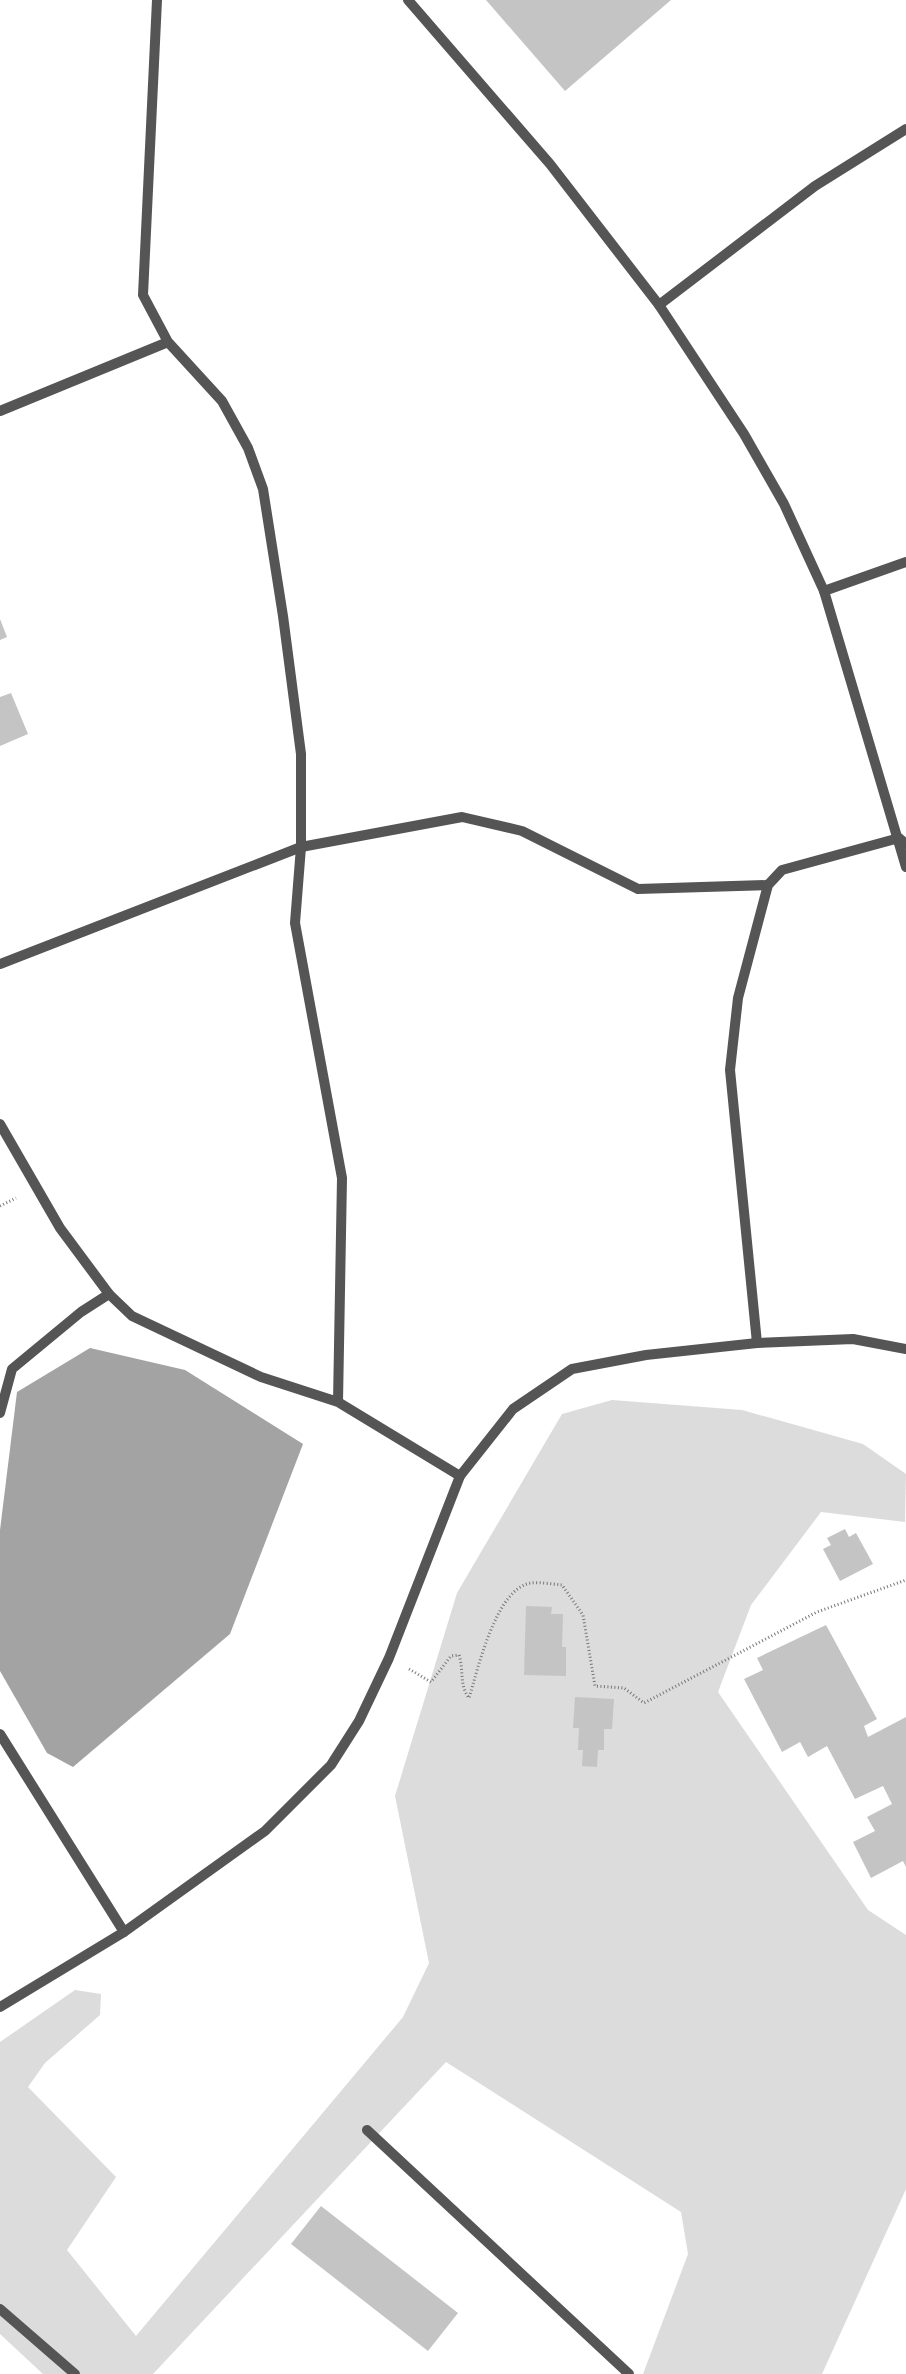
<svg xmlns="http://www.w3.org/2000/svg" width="906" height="2374" viewBox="0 0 906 2374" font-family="Cabin,sans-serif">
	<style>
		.green { fill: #dcdcdc }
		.water { fill: #a3a3a3 }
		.building { fill: #c4c4c4 }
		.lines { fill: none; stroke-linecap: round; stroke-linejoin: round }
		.path { stroke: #777; stroke-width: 3; stroke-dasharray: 1 2.5; stroke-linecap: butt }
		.service { stroke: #555; stroke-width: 10 }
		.minor { stroke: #555; stroke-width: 10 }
		.tertiary { stroke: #555; stroke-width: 10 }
	</style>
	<rect width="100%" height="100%" fill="#fff"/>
	<!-- green -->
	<path class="green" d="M 612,1400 L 742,1410 L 863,1444 L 906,1474 L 905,1522 L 821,1512 L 751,1605 L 718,1692 L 868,1910 L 906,1935 L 906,2189 L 822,2374 L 643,2374 L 688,2254 L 681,2212 L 446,2062 L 153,2374 L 43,2374 L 0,2334 L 0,2042 L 75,1990 L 101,1994 L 100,2015 L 45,2063 L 28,2087 L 116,2177 L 67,2250 L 136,2336 L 403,2017 L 429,1963 L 395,1796 L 457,1593 L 562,1414 Z"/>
	<!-- water -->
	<path class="water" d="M 90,1348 L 185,1370 L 303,1444 L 230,1634 L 73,1767 L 47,1753 L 0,1671 L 0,1530 L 17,1392 Z"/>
	<!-- building -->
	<path class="building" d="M 486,0 L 671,0 L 565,91 Z
		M 0,619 L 7,637 L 0,640 Z
		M 11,693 L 28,734 L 0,746 L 0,697 Z
		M 845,1529 L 849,1537 L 856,1533 L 873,1564 L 840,1581 L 823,1549 L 831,1545 L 827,1538 Z
		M 526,1606 L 552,1607 L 551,1614 L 563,1614 L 562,1647 L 566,1647 L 566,1676 L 524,1675 Z
		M 826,1625 L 877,1719 L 864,1726 L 868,1737 L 906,1717 L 906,1867 L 903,1861 L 871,1878 L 853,1842 L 875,1831 L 867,1817 L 892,1804 L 883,1786 L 855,1799 L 827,1746 L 808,1757 L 800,1742 L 782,1752 L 744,1679 L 763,1670 L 757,1658 Z
		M 575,1697 L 614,1699 L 612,1729 L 604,1729 L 604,1750 L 598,1750 L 597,1767 L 582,1766 L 583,1750 L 578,1750 L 579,1728 L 573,1728 Z
		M 321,2206 L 458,2313 L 428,2351 L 291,2244 Z"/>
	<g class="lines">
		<!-- path -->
		<path class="path" d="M 0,1206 L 16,1198
			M 409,1669 L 431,1682 L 451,1656 L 459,1655 C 464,1670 459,1685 469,1698 C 478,1669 496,1588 531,1583 C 540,1582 552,1584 562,1585 L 583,1615 L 595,1686 L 624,1688 L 644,1703 L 817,1612 L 906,1580"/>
		<!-- service -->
		<path class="service" d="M 0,964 L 301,847 L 462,817 L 522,831 L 638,889 L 768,885
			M 0,1413 L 12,1369 L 81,1312 L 109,1294
			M 0,1734 L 124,1932
			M 367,2130 L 629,2374
			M 0,2309 L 75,2374"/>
		<!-- minor -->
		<path class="minor" d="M 157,0 L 143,295 L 168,342 L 222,401 L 248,448 L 263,489 L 283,616 L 301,754 L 301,847 L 295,923 L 342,1178 L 338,1402
			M 659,305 L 815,186 L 906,129
			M 0,411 L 168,342
			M 824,591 L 906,562
			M 0,1124 L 60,1228 L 109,1294 L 132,1316 L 261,1377 L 338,1402 L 460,1476
			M 757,1343 L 730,1070 L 738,998 L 768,885 L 782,870 L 899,838 L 906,844"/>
		<!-- tertiary -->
		<path class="tertiary" d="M 408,0 L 550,164 L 659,305 L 744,434 L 784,504 L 824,591 L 906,867
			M 0,2007 L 124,1932 L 265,1831 L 331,1765 L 359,1721 L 389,1658 L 460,1476 L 513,1409 L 572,1369 L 646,1355 L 757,1343 L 853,1339 L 906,1349"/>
	</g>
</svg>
